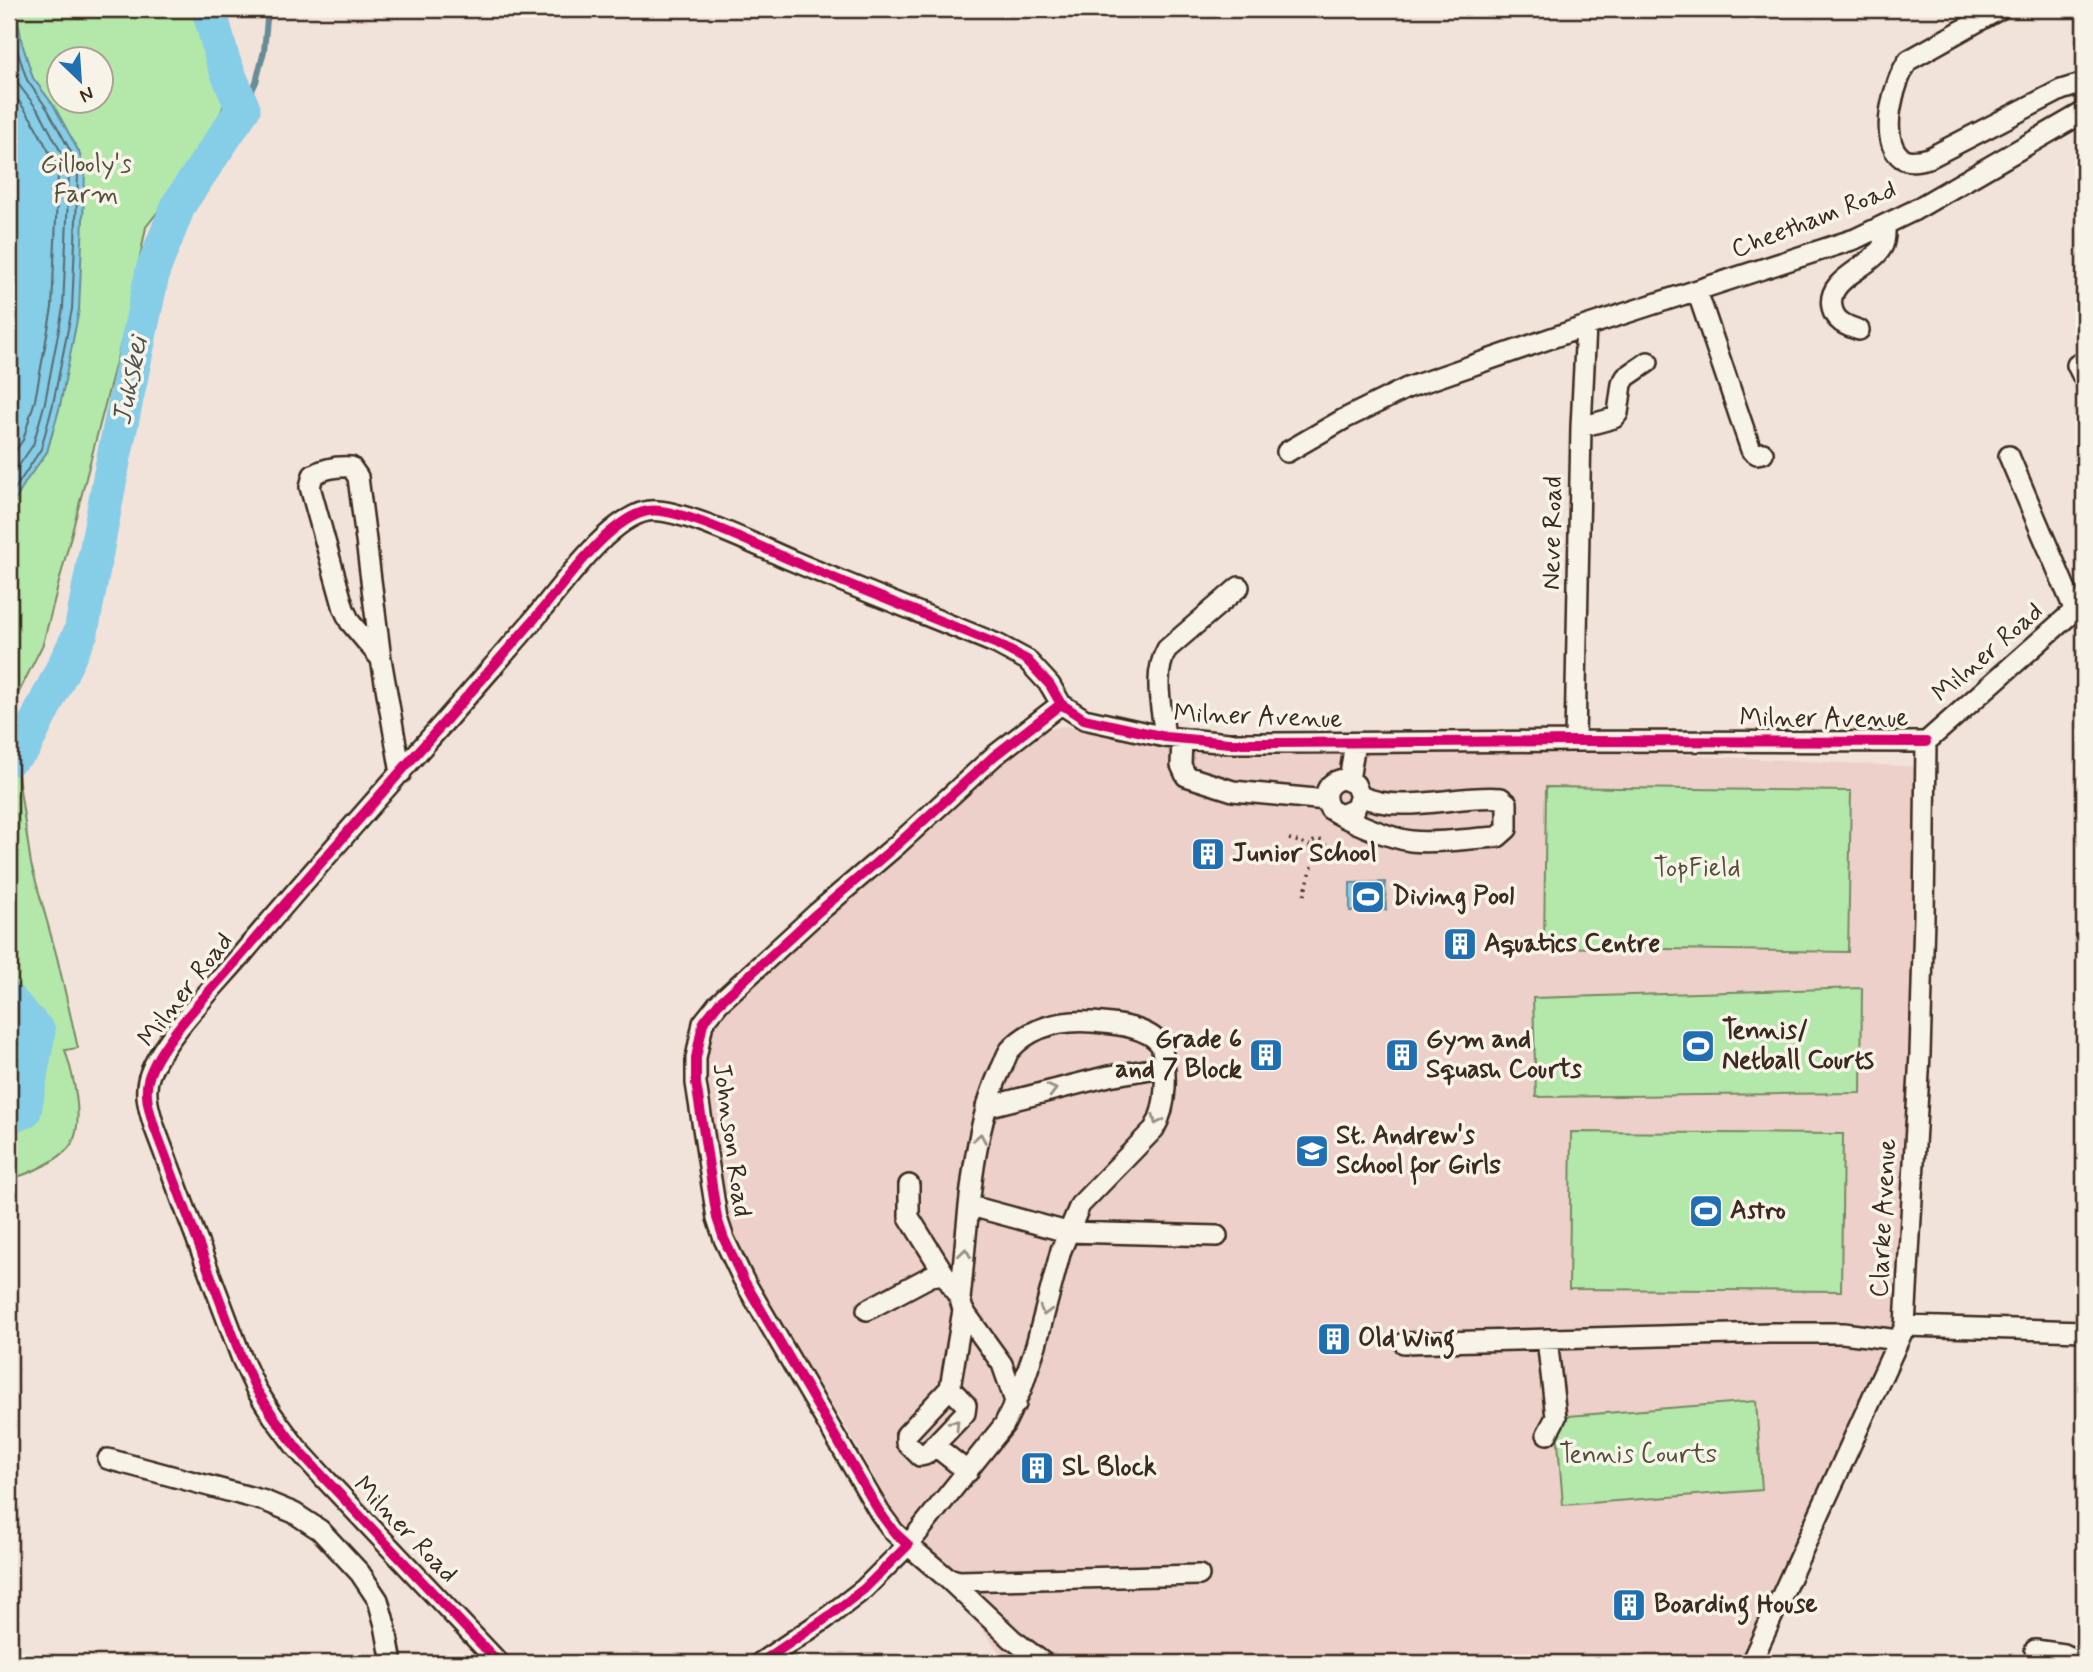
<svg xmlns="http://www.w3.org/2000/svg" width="2093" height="1672" viewBox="0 0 2093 1672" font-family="Mynerve,sans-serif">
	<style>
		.built { fill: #ecd0c9 }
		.green { fill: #b3e8aa; stroke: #778964; stroke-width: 2; fill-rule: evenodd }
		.water { fill: #86cde7; stroke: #688c97; stroke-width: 2 }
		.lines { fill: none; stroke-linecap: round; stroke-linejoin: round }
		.shore { stroke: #596b6e; stroke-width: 2 }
		.stream { stroke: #688c97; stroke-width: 6 }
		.river { stroke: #86cde7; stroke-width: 35 }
		.minor-casing { stroke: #3b2a1e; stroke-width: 24 }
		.path { stroke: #3b2a1e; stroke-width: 3.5; stroke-dasharray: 2 5; stroke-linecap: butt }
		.minor { stroke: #f7f3e8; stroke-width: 19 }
		.cycleway-casing { stroke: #f7f3e8; stroke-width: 15 }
		.cycleway { stroke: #d6006c; stroke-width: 10 }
		.oneway { stroke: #998e83 }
		.labels { text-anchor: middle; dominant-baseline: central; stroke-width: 7; stroke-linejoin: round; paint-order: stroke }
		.park-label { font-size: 26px; fill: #53503a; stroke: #f7f3e8 }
		.street-label { font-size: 26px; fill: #3b2a1e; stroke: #f7f3e8 }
		.poi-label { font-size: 26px; font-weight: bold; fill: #3b2a1e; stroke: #f7f3e8; text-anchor: start }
		.water-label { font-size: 28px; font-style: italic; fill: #4e5350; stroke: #f7f3e8 }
	</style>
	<rect width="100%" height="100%" fill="#f2e3da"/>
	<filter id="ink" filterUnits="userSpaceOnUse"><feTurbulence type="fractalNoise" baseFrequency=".0143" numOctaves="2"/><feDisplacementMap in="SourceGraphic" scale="14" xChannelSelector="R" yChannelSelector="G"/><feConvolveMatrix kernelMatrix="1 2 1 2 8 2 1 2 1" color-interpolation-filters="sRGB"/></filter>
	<g filter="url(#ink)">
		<!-- built -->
		<path class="built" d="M 1062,726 L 1108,732 L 1588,750 L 1921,767 L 1909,1325 L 1749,1663 L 1008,1663 L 907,1536 L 842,1420 L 743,1266 L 727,1221 L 702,1082 L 704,1043 L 715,1021 L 739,995 L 808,938 L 1001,758 L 1031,735 Z"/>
		<!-- green -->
		<path class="green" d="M 9,9 L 199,9 L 221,69 L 225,102 L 213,132 L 192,168 L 146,227 L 129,312 L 43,644 L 9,712 ZM 60,60 L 102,60 L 102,102 L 60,102 Z
			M 9,715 L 31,864 L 57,957 L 78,1048 L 65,1050 C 73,1074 84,1118 73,1141 C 65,1159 27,1175 9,1179 Z
			M 1546,787 L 1851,791 L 1848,952 L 1544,947 Z
			M 1862,988 L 1861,1093 L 1536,1097 L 1533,998 Z
			M 1571,1132 L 1843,1134 L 1841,1291 L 1569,1289 Z
			M 1756,1401 L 1762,1490 L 1563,1505 L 1556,1417 Z"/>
		<!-- water -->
		<path class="water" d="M 9,9 L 16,9 L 22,43 L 33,78 L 54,106 L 79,152 L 85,173 L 79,310 L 60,406 L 47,452 L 26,481 L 9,512 Z
			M 1385,882 L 1386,910 L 1350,911 L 1350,883 Z"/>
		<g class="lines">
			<!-- shore -->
			<path class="shore" d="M 9,54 L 19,85 L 41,114 L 64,158 L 69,174 L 63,308 L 45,402 L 33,445 L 9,480
				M 9,87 L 32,120 L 54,161 L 58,174 L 52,308 L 35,400 L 23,440 L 9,460
				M 9,498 L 41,449 L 53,404 L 72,309 L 78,174 L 72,154 L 48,110 L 27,80 L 15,44 L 10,9"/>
			<!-- stream -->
			<path class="stream" d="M 243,109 L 256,82 L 264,51 L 268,9"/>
			<!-- river -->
			<path class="river" d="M 9,759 L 24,747 L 81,632 L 114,457 L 153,270 L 179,204 L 243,109 L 223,61 L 209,9
				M 9,1000 L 38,1032 L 24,1111 L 9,1115"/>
			<!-- minor casing -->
			<g class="minor-casing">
				<path id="minor" d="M 2000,9 L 1909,60 C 1894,80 1877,140 1902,158 C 1910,163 1920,160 1929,158 L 2061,90 L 2084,83
					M 1697,291 L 1751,450 L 1757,454 L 1763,453
					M 1859,330 C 1846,326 1834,321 1832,307 C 1826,278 1871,268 1882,247 C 1886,240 1885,233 1885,226
					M 2077,365 L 2084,379
					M 1581,427 L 1614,418 L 1618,413 L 1622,384 L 1626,377 L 1648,362
					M 1287,452 L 1344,419 L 1407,388 L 1586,326 L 1855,239 L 1913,211 L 2084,112
					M 2009,456 L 2075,611
					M 381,659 L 350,622 L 344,609 L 310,487 L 313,475 C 325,468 337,466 351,467 L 358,477 L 381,659 L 401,773
					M 1165,737 C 1162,709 1152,675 1167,649 L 1239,587
					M 1182,739 L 1181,765 L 1186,776 L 1233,791 L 1326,800
					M 1575,741 L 1581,427 L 1586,326
					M 1926,742 L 2084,602
					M 1349,780 L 1355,743
					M 1343,814 L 1355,809 L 1360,796 L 1355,784 L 1343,779 C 1327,782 1321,795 1330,809 C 1348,821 1389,838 1411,841 C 1435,844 1473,838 1498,837 L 1507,829 L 1507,803 L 1501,798 C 1456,794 1403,815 1360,796
					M 986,1107 L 1109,1076 L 1163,1067
					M 909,1185 L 909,1217 L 960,1299
					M 971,1206 L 1067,1232 L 1217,1236
					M 867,1310 L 931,1276 L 944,1274
					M 1905,1326 L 2084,1331
					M 1404,1343 L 1769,1333 L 1843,1333 L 1898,1340
					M 950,1388 L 966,1405 L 965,1413 L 925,1455 L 920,1456 L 906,1442 L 906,1435 L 950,1388 L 963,1310
					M 1016,1404 L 1002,1364 L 963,1310 L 960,1299 C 968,1227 970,1134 1001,1069 C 1004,1064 1006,1055 1010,1050 C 1031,1026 1063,1020 1092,1022 C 1114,1024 1147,1026 1161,1045 C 1167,1071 1168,1106 1154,1129 L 1080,1205 L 1061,1250 L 1036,1345 L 1021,1390 L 1004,1425 L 908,1545 L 947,1578 L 959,1581 L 1199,1575
					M 1547,1434 L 1556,1417 L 1547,1339
					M 934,1445 L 968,1472
					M 108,1459 L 265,1501 L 294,1513 L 320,1530 L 360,1573 L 378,1600 L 385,1625 L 392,1663
					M 947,1578 L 1012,1639 L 1044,1663
					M 2035,1650 L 2064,1654 L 2080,1663
					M 499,1663 L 327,1481 L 296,1447 L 273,1416 L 256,1389 L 242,1359 L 154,1126 C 149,1110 143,1091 150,1074 C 163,1038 218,983 244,952 C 338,841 435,734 530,624 C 558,592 607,518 648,511 C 678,506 762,548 793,561 C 861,590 929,616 997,644 L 1027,660 L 1050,685 L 1061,704 L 1084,719 L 1165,737 L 1229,743 L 1274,743 L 1575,741 L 1926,742
					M 760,1663 L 825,1619 L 864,1589 L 908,1545 L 894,1532 L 880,1513 L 743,1279 L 724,1239 L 717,1218 L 696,1083 L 696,1058 L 703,1023 L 718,1004 L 816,914 L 898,844 L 994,756 L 1061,704
					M 1751,1663 L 1905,1326 L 1920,1054 L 1924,917 L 1926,742"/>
			</g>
			<!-- path -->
			<path class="path" d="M 1289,839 L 1310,845
				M1310 848a8 8 0 1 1 16 0a8 8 0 1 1-16 0Z
				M 1304,895 L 1315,856"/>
			<!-- minor -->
			<use href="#minor" class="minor"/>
			<!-- cycleway casing -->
			<g class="cycleway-casing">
				<path id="cycleway" d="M 499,1663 L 327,1481 L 296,1447 L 273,1416 L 256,1389 L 242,1359 L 154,1126 C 149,1110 143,1091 150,1074 C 163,1038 218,983 244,952 C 338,841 435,734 530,624 C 558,592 607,518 648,511 C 678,506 762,548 793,561 C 861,590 929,616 997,644 L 1027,660 L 1050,685 L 1061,704 L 1084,719 L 1165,737 L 1229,743 L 1274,743 L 1575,741 L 1926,742
					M 760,1663 L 825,1619 L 864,1589 L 908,1545 L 894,1532 L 880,1513 L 743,1279 L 724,1239 L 717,1218 L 696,1083 L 696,1058 L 703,1023 L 718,1004 L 816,914 L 898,844 L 994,756 L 1061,704"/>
			</g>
			<!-- cycleway -->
			<use href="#cycleway" class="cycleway"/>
		</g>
		<!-- one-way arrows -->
		<defs><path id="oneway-chevron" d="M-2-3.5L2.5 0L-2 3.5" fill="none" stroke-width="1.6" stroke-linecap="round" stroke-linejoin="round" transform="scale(1.75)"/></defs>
		<g class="oneway">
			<use href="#oneway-chevron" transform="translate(1052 1090) rotate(-14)"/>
			<use href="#oneway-chevron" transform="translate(1157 1120) rotate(115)"/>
			<use href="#oneway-chevron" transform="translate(980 1138) rotate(-80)"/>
			<use href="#oneway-chevron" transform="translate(965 1253) rotate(-83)"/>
			<use href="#oneway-chevron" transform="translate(1045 1311) rotate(105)"/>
			<use href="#oneway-chevron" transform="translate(955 1424) rotate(-46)"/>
		</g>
	</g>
	<!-- icons -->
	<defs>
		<g id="building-square" transform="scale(1.75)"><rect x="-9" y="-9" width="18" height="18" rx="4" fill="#1f6fb2" stroke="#f7f3e8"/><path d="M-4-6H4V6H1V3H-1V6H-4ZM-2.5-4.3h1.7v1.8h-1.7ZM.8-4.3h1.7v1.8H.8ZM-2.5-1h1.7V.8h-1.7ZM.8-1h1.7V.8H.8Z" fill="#fff"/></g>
		<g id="stadium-square" transform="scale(1.75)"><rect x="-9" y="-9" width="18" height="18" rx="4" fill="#1f6fb2" stroke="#f7f3e8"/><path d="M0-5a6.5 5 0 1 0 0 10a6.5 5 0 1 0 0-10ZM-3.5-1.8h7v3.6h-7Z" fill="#fff"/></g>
		<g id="school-square" transform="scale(1.75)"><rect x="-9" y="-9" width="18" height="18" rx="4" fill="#1f6fb2" stroke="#f7f3e8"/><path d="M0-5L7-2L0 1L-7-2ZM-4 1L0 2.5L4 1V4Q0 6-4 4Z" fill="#fff"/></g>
	</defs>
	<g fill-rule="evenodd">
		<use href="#building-square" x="1208" y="854"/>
		<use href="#stadium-square" x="1368" y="897"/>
		<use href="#building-square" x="1460" y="944"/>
		<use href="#stadium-square" x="1698" y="1046"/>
		<use href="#building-square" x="1266" y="1055"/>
		<use href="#building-square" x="1402" y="1055"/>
		<use href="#school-square" x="1312" y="1151"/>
		<use href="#stadium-square" x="1706" y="1211"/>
		<use href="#building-square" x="1334" y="1339"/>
		<use href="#building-square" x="1037" y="1468"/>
		<use href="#building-square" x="1629" y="1605"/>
	</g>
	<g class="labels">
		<!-- park labels -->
		<g class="park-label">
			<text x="86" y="165">Gillooly's<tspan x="86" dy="30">Farm</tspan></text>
			<text x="1697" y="869">TopField</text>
			<text x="1638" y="1455">Tennis Courts</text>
		</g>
		<!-- street labels -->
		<g class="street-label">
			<text transform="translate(1814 220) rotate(-21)">Cheetham Road</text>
			<text transform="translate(1553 533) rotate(-89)">Neve Road</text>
			<text transform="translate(1988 653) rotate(-41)">Milner Road</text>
			<text transform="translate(1258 717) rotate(2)">Milner Avenue</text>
			<text x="1824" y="719">Milner Avenue</text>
			<text transform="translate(186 990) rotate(-52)">Milner Road</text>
			<text transform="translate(731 1140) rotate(82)">Johnson Road</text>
			<text transform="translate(1884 1218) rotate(-87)">Clarke Avenue</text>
			<text transform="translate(405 1530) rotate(46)">Milner Road</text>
		</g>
		<!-- poi labels -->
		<g class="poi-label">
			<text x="1232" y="854">Junior School</text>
			<text x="1392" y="897">Diving Pool</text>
			<text x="1484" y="944">Aquatics Centre</text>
			<text x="1722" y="1031">Tennis/<tspan x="1722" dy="30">Netball Courts</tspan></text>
			<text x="1242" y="1040" text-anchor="end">Grade 6<tspan x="1242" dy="30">and 7 Block</tspan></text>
			<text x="1426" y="1040">Gym and<tspan x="1426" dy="30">Squash Courts</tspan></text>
			<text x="1336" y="1136">St. Andrew's<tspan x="1336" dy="30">School for Girls</tspan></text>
			<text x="1730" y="1211">Astro</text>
			<text x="1358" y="1339">Old Wing</text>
			<text x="1062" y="1468">SL Block</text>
			<text x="1654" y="1605">Boarding House</text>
		</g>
		<!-- water labels -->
		<g class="water-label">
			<text transform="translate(131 381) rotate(-79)">Jukskei</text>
		</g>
	</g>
	<!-- margin -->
	<rect width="2093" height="1672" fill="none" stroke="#f7f3e8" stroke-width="35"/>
	<rect x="18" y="18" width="2058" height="1637" fill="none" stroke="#3b2a1e" stroke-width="2.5" filter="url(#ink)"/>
	<!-- north arrow -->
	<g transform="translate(80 80) rotate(155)"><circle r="33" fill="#f7f3e8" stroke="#aca397" stroke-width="2"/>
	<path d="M0-5L12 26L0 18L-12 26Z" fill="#1f6fb2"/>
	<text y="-10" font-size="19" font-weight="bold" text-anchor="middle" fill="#3b2a1e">N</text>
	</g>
</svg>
